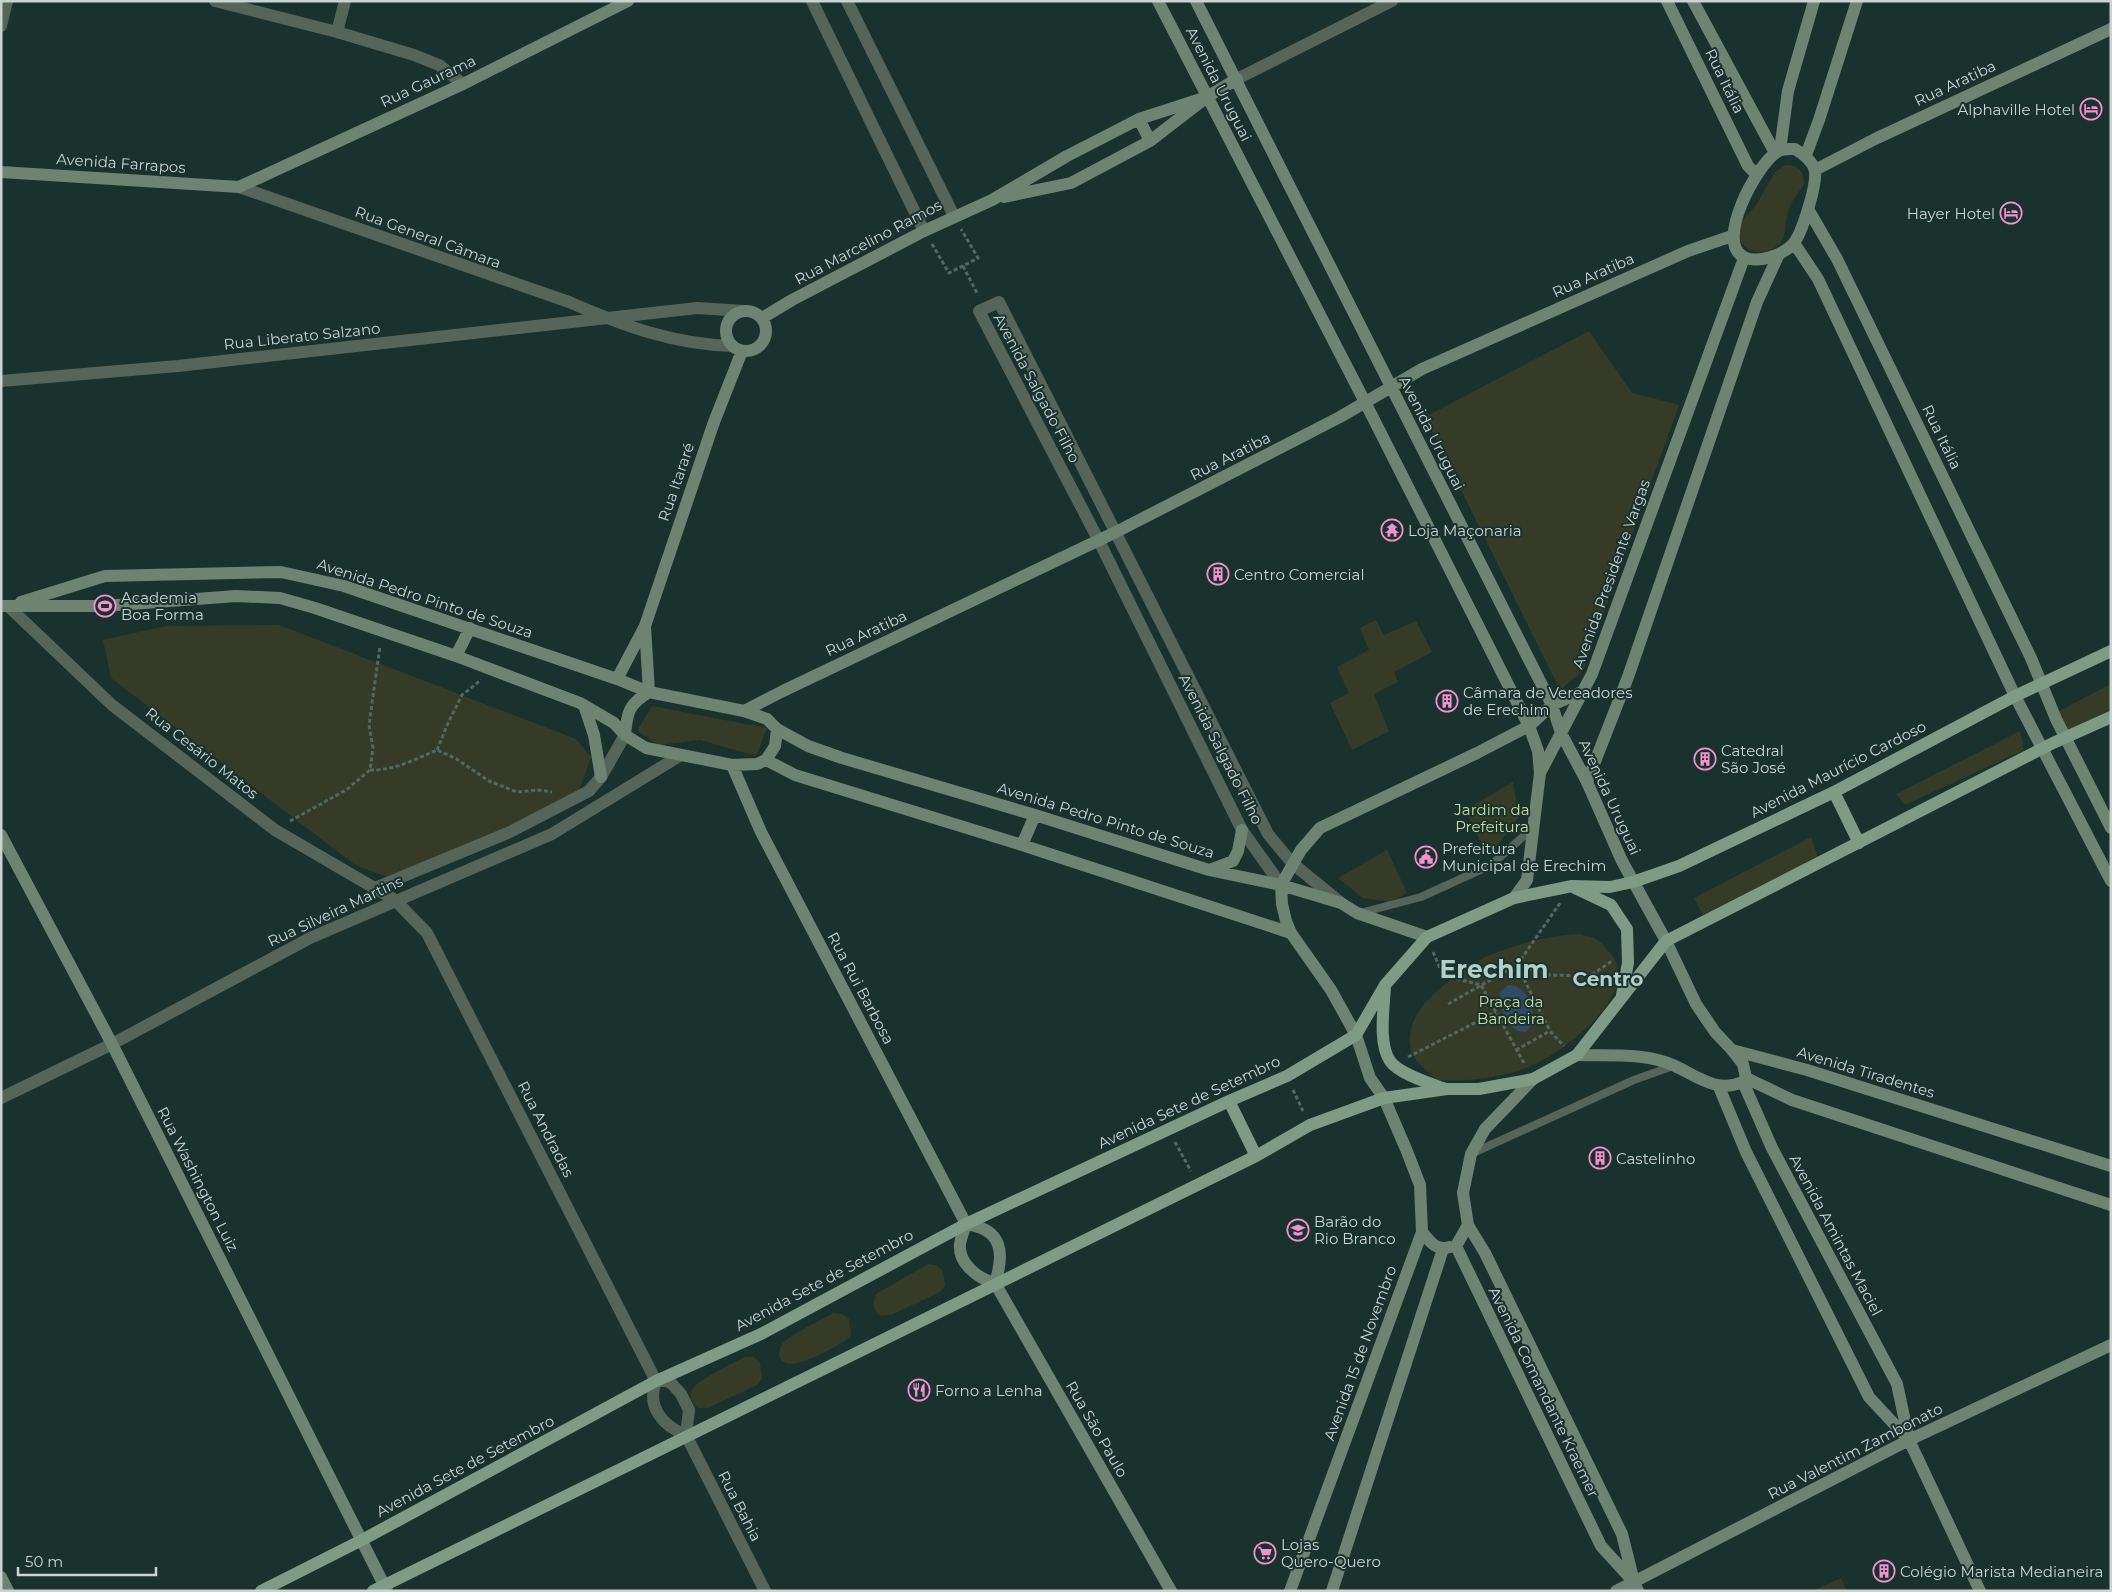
<svg xmlns="http://www.w3.org/2000/svg" width="2112" height="1592" viewBox="0 0 2112 1592" font-family="Montserrat,sans-serif">
	<style>
		.green { fill: #353b26 }
		.water { fill: #2f4b65 }
		.lines { fill: none; stroke-linecap: round; stroke-linejoin: round }
		.path { stroke: #536764; stroke-width: 3; stroke-dasharray: 4 2.5; stroke-linecap: butt }
		.lane { stroke: #566559; stroke-width: 8 }
		.street { stroke: #566559; stroke-width: 12 }
		.secondary { stroke: #6d8472; stroke-width: 12 }
		.primary { stroke: #7e9b85; stroke-width: 12 }
		.labels { text-anchor: middle; dominant-baseline: central; stroke-width: 4; stroke-linejoin: round; paint-order: stroke }
		.street-label { font-size: 15px; fill: #c7d4d2; stroke: #1a322e }
		.poi-label { font-size: 15px; fill: #c7d4d2; stroke: #1a322e; text-anchor: start }
		.park-label { font-size: 15px; fill: #cbdc9c; stroke: #1a322e }
		.district-label { font-size: 20px; font-weight: bold; fill: #b3cfca; stroke: #1a322e }
		.town-label { font-size: 25px; font-weight: bold; fill: #b3cfca; stroke: #1a322e }
	</style>
	<rect width="100%" height="100%" fill="#1a322e"/>
	<!-- green -->
	<path class="green" d="M 1786,165 C 1798,165 1805,172 1804,185 C 1798,193 1791,201 1788,212 C 1785,221 1787,233 1781,242 C 1771,255 1749,256 1741,241 C 1739,236 1739,230 1739,225 L 1756,205 L 1775,172 Z
		M 1589,331 L 1632,393 L 1679,405 L 1583,671 L 1560,690 L 1425,417 Z
		M 1376,620 L 1384,635 L 1416,621 L 1432,652 L 1394,672 L 1398,682 L 1374,694 L 1389,731 L 1352,750 L 1330,703 L 1349,693 L 1337,667 L 1369,650 L 1360,628 Z
		M 279,625 L 576,739 L 591,757 L 577,796 L 393,879 L 355,865 L 111,678 L 103,640 L 166,626 Z
		M 2111,684 L 2111,713 L 2068,733 L 2057,712 Z
		M 652,706 L 767,728 L 756,756 L 700,740 L 659,745 L 637,731 Z
		M 2020,731 L 2024,750 L 1905,805 L 1896,794 Z
		M 1513,782 L 1519,817 L 1496,847 L 1486,854 L 1465,810 Z
		M 1811,837 L 1818,858 L 1703,915 L 1694,898 Z
		M 1387,850 L 1407,893 L 1390,902 L 1363,898 L 1338,878 Z
		M 1580,934 C 1598,939 1599,939 1611,954 C 1641,991 1572,1044 1543,1060 C 1509,1078 1473,1082 1436,1080 C 1429,1072 1414,1061 1411,1051 C 1402,1015 1439,987 1465,970 C 1472,965 1480,959 1488,956 C 1517,944 1548,935 1580,934 Z
		M 928,1264 L 936,1265 L 943,1271 L 945,1286 L 940,1292 L 891,1315 L 880,1316 C 872,1309 873,1303 876,1294 Z
		M 833,1313 L 842,1314 L 849,1319 L 851,1335 L 845,1341 C 834,1347 781,1380 779,1354 C 779,1351 781,1345 783,1343 C 790,1335 823,1319 833,1313 Z
		M 745,1357 L 754,1357 L 760,1363 L 762,1379 L 757,1385 L 708,1408 L 698,1408 C 691,1403 688,1395 694,1387 C 699,1380 735,1362 745,1357 Z
		M 1841,1578 L 1847,1591 L 1812,1591 Z"/>
	<!-- water -->
	<path class="water" d="M 1508,985 C 1526,983 1535,1010 1533,1024 L 1526,1032 C 1506,1033 1499,1007 1500,992 Z"/>
	<g class="lines">
		<!-- path -->
		<path class="path" d="M 932,244 L 949,273 L 978,258 L 961,229
			M 963,266 L 978,295
			M 437,750 L 448,723 L 462,695 L 481,680
			M 370,770 C 393,771 416,759 437,750 L 455,758 L 489,781 L 517,792 L 539,790 L 552,792
			M 290,821 L 346,790 L 370,770 L 373,748 L 369,725 L 380,646
			M 1560,903 L 1517,965 L 1550,1031 L 1564,1046
			M 1433,952 L 1443,975 L 1481,985 L 1525,1065
			M 1448,1004 L 1517,965 L 1550,975 L 1590,976 L 1612,961
			M 1516,1050 L 1550,1031
			M 1408,1057 L 1496,1012
			M 1293,1090 L 1303,1111
			M 1175,1142 L 1191,1171"/>
		<!-- lane -->
		<path class="lane" d="M 1360,913 L 1421,897 L 1491,865 L 1533,828
			M 1473,1153 L 1634,1080 L 1673,1066"/>
		<!-- street -->
		<path class="street" d="M 215,1 L 337,32 L 414,55 L 439,65 L 463,84
			M 812,1 L 924,231
			M 847,1 L 954,216
			M 1,26 L 7,1
			M 337,32 L 345,1
			M 1237,79 L 1392,1
			M 239,187 L 569,302 C 624,326 672,344 733,346
			M 1,381 L 178,366 L 697,308 L 744,311
			M 8,606 L 112,705 L 275,830 L 395,900 L 427,933 L 656,1381
			M 1281,885 L 1242,830 L 1099,541 L 979,311 L 999,302 L 1268,834 L 1292,863 L 1341,903
			M 375,888 L 510,832 L 589,791 L 601,777 L 625,735
			M 1,1098 L 112,1044 L 310,938 L 552,834 L 681,755
			M 656,1381 L 667,1381 L 672,1384 L 681,1394 L 689,1410 L 686,1435
			M 656,1381 C 646,1407 663,1426 686,1435
			M 686,1435 L 765,1591"/>
		<!-- secondary -->
		<path class="secondary" d="M 1158,1 L 1365,402 L 1529,726 L 1538,751 L 1540,773
			M 1196,1 L 1552,705 L 1561,733 L 1587,782 L 1622,861 L 1666,941 L 1696,1004 L 1715,1032 L 1732,1050 L 1743,1064 L 1746,1078 L 1743,1082
			M 1667,1 L 1748,166 L 1756,174
			M 1693,1 L 1775,153
			M 1139,119 L 1150,141
			M 1795,149 C 1803,154 1813,161 1815,171 C 1817,185 1802,234 1793,244 C 1783,255 1758,264 1744,257 C 1714,243 1757,164 1777,152 C 1782,148 1789,149 1795,149 Z
			M 1780,150 L 1788,91 L 1814,1
			M 1806,155 L 1819,120 L 1857,1
			M 1815,170 L 1875,139 L 2111,29
			M 1,172 L 239,187 L 463,84 L 628,1
			M 1004,197 L 1071,183 L 1150,141 L 1207,97 L 1237,79
			M 1808,209 L 1837,259 L 2031,658 L 2056,719 L 2111,828
			M 1794,243 L 1818,279 L 2015,696 L 2111,881
			M726 331a20 20 0 1 1 40 0a20 20 0 1 1-40 0Z
			M 762,318 L 792,300 L 924,231 L 992,200 L 1067,156 L 1139,119 L 1207,97
			M 21,602 L 105,576 L 281,572 L 344,586 L 617,679 L 649,692 L 645,626
			M 1,606 L 105,606 L 236,596 L 280,598 L 315,608 L 456,656 L 580,703 L 614,723 L 625,735 L 646,748 L 732,765 L 757,764 L 766,760 L 775,746 L 777,729 L 767,719 L 744,711 L 649,692 C 629,704 627,712 625,735
			M 456,656 L 470,628
			M 617,679 L 645,626 L 714,422 L 742,351
			M 584,705 L 594,735 L 601,777
			M 744,711 L 783,691 L 1116,532 L 1340,417 L 1422,369 L 1688,251 L 1732,236
			M 777,729 L 808,746 L 842,758 L 1035,815 L 1209,870 L 1281,885 L 1341,903 L 1357,913 L 1427,937
			M 766,760 L 795,775 L 1022,845 L 1291,933
			M 732,765 L 761,832 L 966,1224
			M 1587,782 L 1628,677 L 1757,302 L 1778,256
			M 1,835 L 112,1044 L 387,1591
			M 1022,845 L 1035,815
			M 1212,869 L 1233,861 L 1238,851 L 1242,830
			M 1281,885 L 1282,904 L 1286,921 L 1291,933 L 1331,990 L 1356,1035 L 1370,1078 L 1384,1098 L 1406,1149 L 1420,1185 L 1422,1232 L 1290,1591
			M 1281,885 L 1301,850 L 1320,828 L 1477,753 L 1529,726 L 1552,705 L 1584,691
			M 1514,898 L 1527,880 L 1540,773 L 1592,674 L 1744,258
			M 1732,1050 L 1807,1070 L 2111,1166
			M 1577,1055 C 1608,1056 1646,1052 1675,1066 C 1698,1077 1717,1093 1743,1082
			M 1746,1078 L 1792,1100 L 2111,1205
			M 1743,1082 L 1772,1148 L 1897,1384 L 1909,1440 L 1980,1591
			M 1719,1087 L 1746,1152 L 1869,1397 L 1908,1439
			M 966,1224 C 1002,1229 1005,1252 995,1283
			M 966,1224 C 964,1231 961,1237 960,1244 C 958,1263 978,1279 995,1283
			M 1468,1225 L 1485,1253 L 1622,1534 L 1634,1582 L 1638,1591
			M 1422,1232 C 1430,1242 1436,1251 1450,1247
			M 1456,1246 L 1601,1546 L 1632,1580
			M 1456,1246 L 1468,1225 L 1463,1193 L 1471,1154 L 1485,1129 L 1533,1079
			M 995,1283 L 1171,1591
			M 1,1577 L 8,1591
			M 1332,1591 L 1443,1249
			M 1616,1591 L 1909,1440 L 2111,1345"/>
		<!-- primary -->
		<path class="primary" d="M 1834,792 L 1859,843
			M 1575,888 L 1611,905 L 1627,929 L 1628,963 L 1622,995
			M 1385,987 C 1384,1007 1378,1044 1390,1061 C 1399,1074 1429,1083 1443,1088
			M 1229,1101 L 1256,1156
			M 261,1591 L 362,1540 L 656,1381 L 761,1334 L 966,1224 L 1229,1101 L 1287,1076 L 1356,1035 L 1385,985 L 1427,937 L 1514,898 L 1572,886 L 1610,887 L 1633,882 L 1679,866 L 1834,792 L 2015,696 L 2111,651
			M 373,1591 L 1256,1156 L 1310,1125 L 1384,1098 L 1447,1089 L 1479,1089 L 1533,1079 L 1577,1055 L 1666,941 L 2053,743 L 2111,717"/>
	</g>
	<!-- icons -->
	<defs>
		<g id="hotel-ring" transform="scale(1.125)"><circle r="9.5" fill="#1a322e" stroke="#f591d1" stroke-width="1.5"/><path d="M-6-4.5h1.5V1H6V5H4.5V3h-9V5H-6ZM-4 0a1.8 1.8 0 1 1 3.6 0ZM.5 0V-2.5h3Q6-2.5 6 0Z" fill="#f591d1"/></g>
		<g id="temple-ring" transform="scale(1.125)"><circle r="9.5" fill="#1a322e" stroke="#f591d1" stroke-width="1.5"/><path d="M0-6L5-2H3V0L6.5 2.5H4V6H1.5V3h-3V6H-4V2.5H-6.5L-3 0V-2H-5Z" fill="#f591d1"/></g>
		<g id="building-ring" transform="scale(1.125)"><circle r="9.5" fill="#1a322e" stroke="#f591d1" stroke-width="1.5"/><path d="M-4-6H4V6H1V3H-1V6H-4ZM-2.5-4.3h1.7v1.8h-1.7ZM.8-4.3h1.7v1.8H.8ZM-2.5-1h1.7V.8h-1.7ZM.8-1h1.7V.8H.8Z" fill="#f591d1"/></g>
		<g id="stadium-ring" transform="scale(1.125)"><circle r="9.5" fill="#1a322e" stroke="#f591d1" stroke-width="1.5"/><path d="M0-5a6.5 5 0 1 0 0 10a6.5 5 0 1 0 0-10ZM-3.5-1.8h7v3.6h-7Z" fill="#f591d1"/></g>
		<g id="civic-ring" transform="scale(1.125)"><circle r="9.5" fill="#1a322e" stroke="#f591d1" stroke-width="1.5"/><path d="M-.6-6.5H3V-4.5H.6V-3L4-1V1h2V6H-6V1h2V-1L-.6-3ZM-1.2 2.5V6h2.4V2.5Z" fill="#f591d1"/></g>
		<g id="school-ring" transform="scale(1.125)"><circle r="9.5" fill="#1a322e" stroke="#f591d1" stroke-width="1.5"/><path d="M0-5L7-2L0 1L-7-2ZM-4 1L0 2.5L4 1V4Q0 6-4 4Z" fill="#f591d1"/></g>
		<g id="restaurant-ring" transform="scale(1.125)"><circle r="9.5" fill="#1a322e" stroke="#f591d1" stroke-width="1.5"/><path d="M-5-6h1v4h1v-4h1v4h1v-4h1v5L-1.5 .5V6h-2V.5L-5-1ZM5-6V6H3V1.5H1.5Q1.5-4 5-6Z" fill="#f591d1"/></g>
		<g id="supermarket-ring" transform="scale(1.125)"><circle r="9.5" fill="#1a322e" stroke="#f591d1" stroke-width="1.5"/><path d="M-6-5.5h2.5l.6 2H6L4.5 2H-2.5L-4.4-4H-6ZM-1.5 3.2a1.3 1.3 0 1 0 .1 0ZM3 3.2a1.3 1.3 0 1 0 .1 0Z" fill="#f591d1"/></g>
	</defs>
	<g fill-rule="evenodd">
		<use href="#hotel-ring" x="2091" y="109"/>
		<use href="#hotel-ring" x="2011" y="213"/>
		<use href="#temple-ring" x="1392" y="530"/>
		<use href="#building-ring" x="1218" y="574"/>
		<use href="#stadium-ring" x="105" y="606"/>
		<use href="#building-ring" x="1447" y="701"/>
		<use href="#building-ring" x="1705" y="759"/>
		<use href="#civic-ring" x="1426" y="857"/>
		<use href="#building-ring" x="1600" y="1158"/>
		<use href="#school-ring" x="1298" y="1230"/>
		<use href="#restaurant-ring" x="919" y="1390"/>
		<use href="#supermarket-ring" x="1265" y="1553"/>
		<use href="#building-ring" x="1884" y="1571"/>
	</g>
	<g class="labels">
		<!-- street labels -->
		<g class="street-label">
			<text transform="translate(428 81) rotate(-25)">Rua Gaurama</text>
			<text transform="translate(1725 81) rotate(64)">Rua Itália</text>
			<text transform="translate(1955 83) rotate(-25)">Rua Aratiba</text>
			<text transform="translate(1219 84) rotate(63)">Avenida Uruguai</text>
			<text transform="translate(121 163) rotate(4)">Avenida Farrapos</text>
			<text transform="translate(428 237) rotate(20)">Rua General Câmara</text>
			<text transform="translate(868 242) rotate(-28)">Rua Marcelino Ramos</text>
			<text transform="translate(1593 275) rotate(-24)">Rua Aratiba</text>
			<text transform="translate(302 336) rotate(-6)">Rua Liberato Salzano</text>
			<text transform="translate(1037 388) rotate(62)">Avenida Salgado Filho</text>
			<text transform="translate(1432 433) rotate(63)">Avenida Uruguai</text>
			<text transform="translate(1942 437) rotate(64)">Rua Itália</text>
			<text transform="translate(1230 456) rotate(-27)">Rua Aratiba</text>
			<text transform="translate(676 482) rotate(-71)">Rua Itararé</text>
			<text transform="translate(1611 574) rotate(-70)">Avenida Presidente Vargas</text>
			<text transform="translate(425 598) rotate(18)">Avenida Pedro Pinto de Souza</text>
			<text transform="translate(866 633) rotate(-25)">Rua Aratiba</text>
			<text transform="translate(1221 749) rotate(63)">Avenida Salgado Filho</text>
			<text transform="translate(202 753) rotate(38)">Rua Cesário Matos</text>
			<text transform="translate(1838 769) rotate(-27)">Avenida Maurício Cardoso</text>
			<text transform="translate(1610 797) rotate(65)">Avenida Uruguai</text>
			<text transform="translate(1106 820) rotate(17)">Avenida Pedro Pinto de Souza</text>
			<text transform="translate(335 911) rotate(-25)">Rua Silveira Martins</text>
			<text transform="translate(861 988) rotate(62)">Rua Rui Barbosa</text>
			<text transform="translate(1866 1072) rotate(17)">Avenida Tiradentes</text>
			<text transform="translate(1189 1102) rotate(-25)">Avenida Sete de Setembro</text>
			<text transform="translate(546 1129) rotate(63)">Rua Andradas</text>
			<text transform="translate(198 1179) rotate(63)">Rua Washington Luiz</text>
			<text transform="translate(1836 1235) rotate(62)">Avenida Amintas Maciel</text>
			<text transform="translate(824 1280) rotate(-28)">Avenida Sete de Setembro</text>
			<text transform="translate(1360 1353) rotate(-70)">Avenida 15 de Novembro</text>
			<text transform="translate(1544 1392) rotate(64)">Avenida Comandante Kraemer</text>
			<text transform="translate(1097 1429) rotate(60)">Rua São Paulo</text>
			<text transform="translate(1855 1451) rotate(-27)">Rua Valentim Zambonato</text>
			<text transform="translate(465 1466) rotate(-28)">Avenida Sete de Setembro</text>
			<text transform="translate(740 1506) rotate(63)">Rua Bahia</text>
		</g>
		<!-- poi labels -->
		<g class="poi-label">
			<text x="2075" y="109" text-anchor="end">Alphaville Hotel</text>
			<text x="1995" y="213" text-anchor="end">Hayer Hotel</text>
			<text x="1408" y="530">Loja Maçonaria</text>
			<text x="1234" y="574">Centro Comercial</text>
			<text x="121" y="597">Academia<tspan x="121" dy="17">Boa Forma</tspan></text>
			<text x="1463" y="692">Câmara de Vereadores<tspan x="1463" dy="17">de Erechim</tspan></text>
			<text x="1721" y="750">Catedral<tspan x="1721" dy="17">São José</tspan></text>
			<text x="1442" y="848">Prefeitura<tspan x="1442" dy="17">Municipal de Erechim</tspan></text>
			<text x="1616" y="1158">Castelinho</text>
			<text x="1314" y="1221">Barão do<tspan x="1314" dy="17">Rio Branco</tspan></text>
			<text x="935" y="1390">Forno a Lenha</text>
			<text x="1281" y="1544">Lojas<tspan x="1281" dy="17">Quero-Quero</tspan></text>
			<text x="1900" y="1571">Colégio Marista Medianeira</text>
		</g>
		<!-- park labels -->
		<g class="park-label">
			<text x="1492" y="809">Jardim da<tspan x="1492" dy="17">Prefeitura</tspan></text>
			<text x="1511" y="1001">Praça da<tspan x="1511" dy="17">Bandeira</tspan></text>
		</g>
		<!-- district labels -->
		<g class="district-label">
			<text x="1608" y="979">Centro</text>
		</g>
		<!-- town labels -->
		<g class="town-label">
			<text x="1494" y="969">Erechim</text>
		</g>
	</g>
	<!-- border -->
	<rect width="2112" height="1592" fill="none" stroke="#c7d4d2" stroke-width="5"/>
	<!-- scale -->
	<path d="M18 1567v8h138v-8" fill="none" stroke="#c7d4d2" stroke-width="2.5"/>
	<text x="25" y="1567" font-size="15" fill="#c7d4d2" stroke="#1a322e" stroke-width="4" paint-order="stroke">50 m</text>
</svg>
